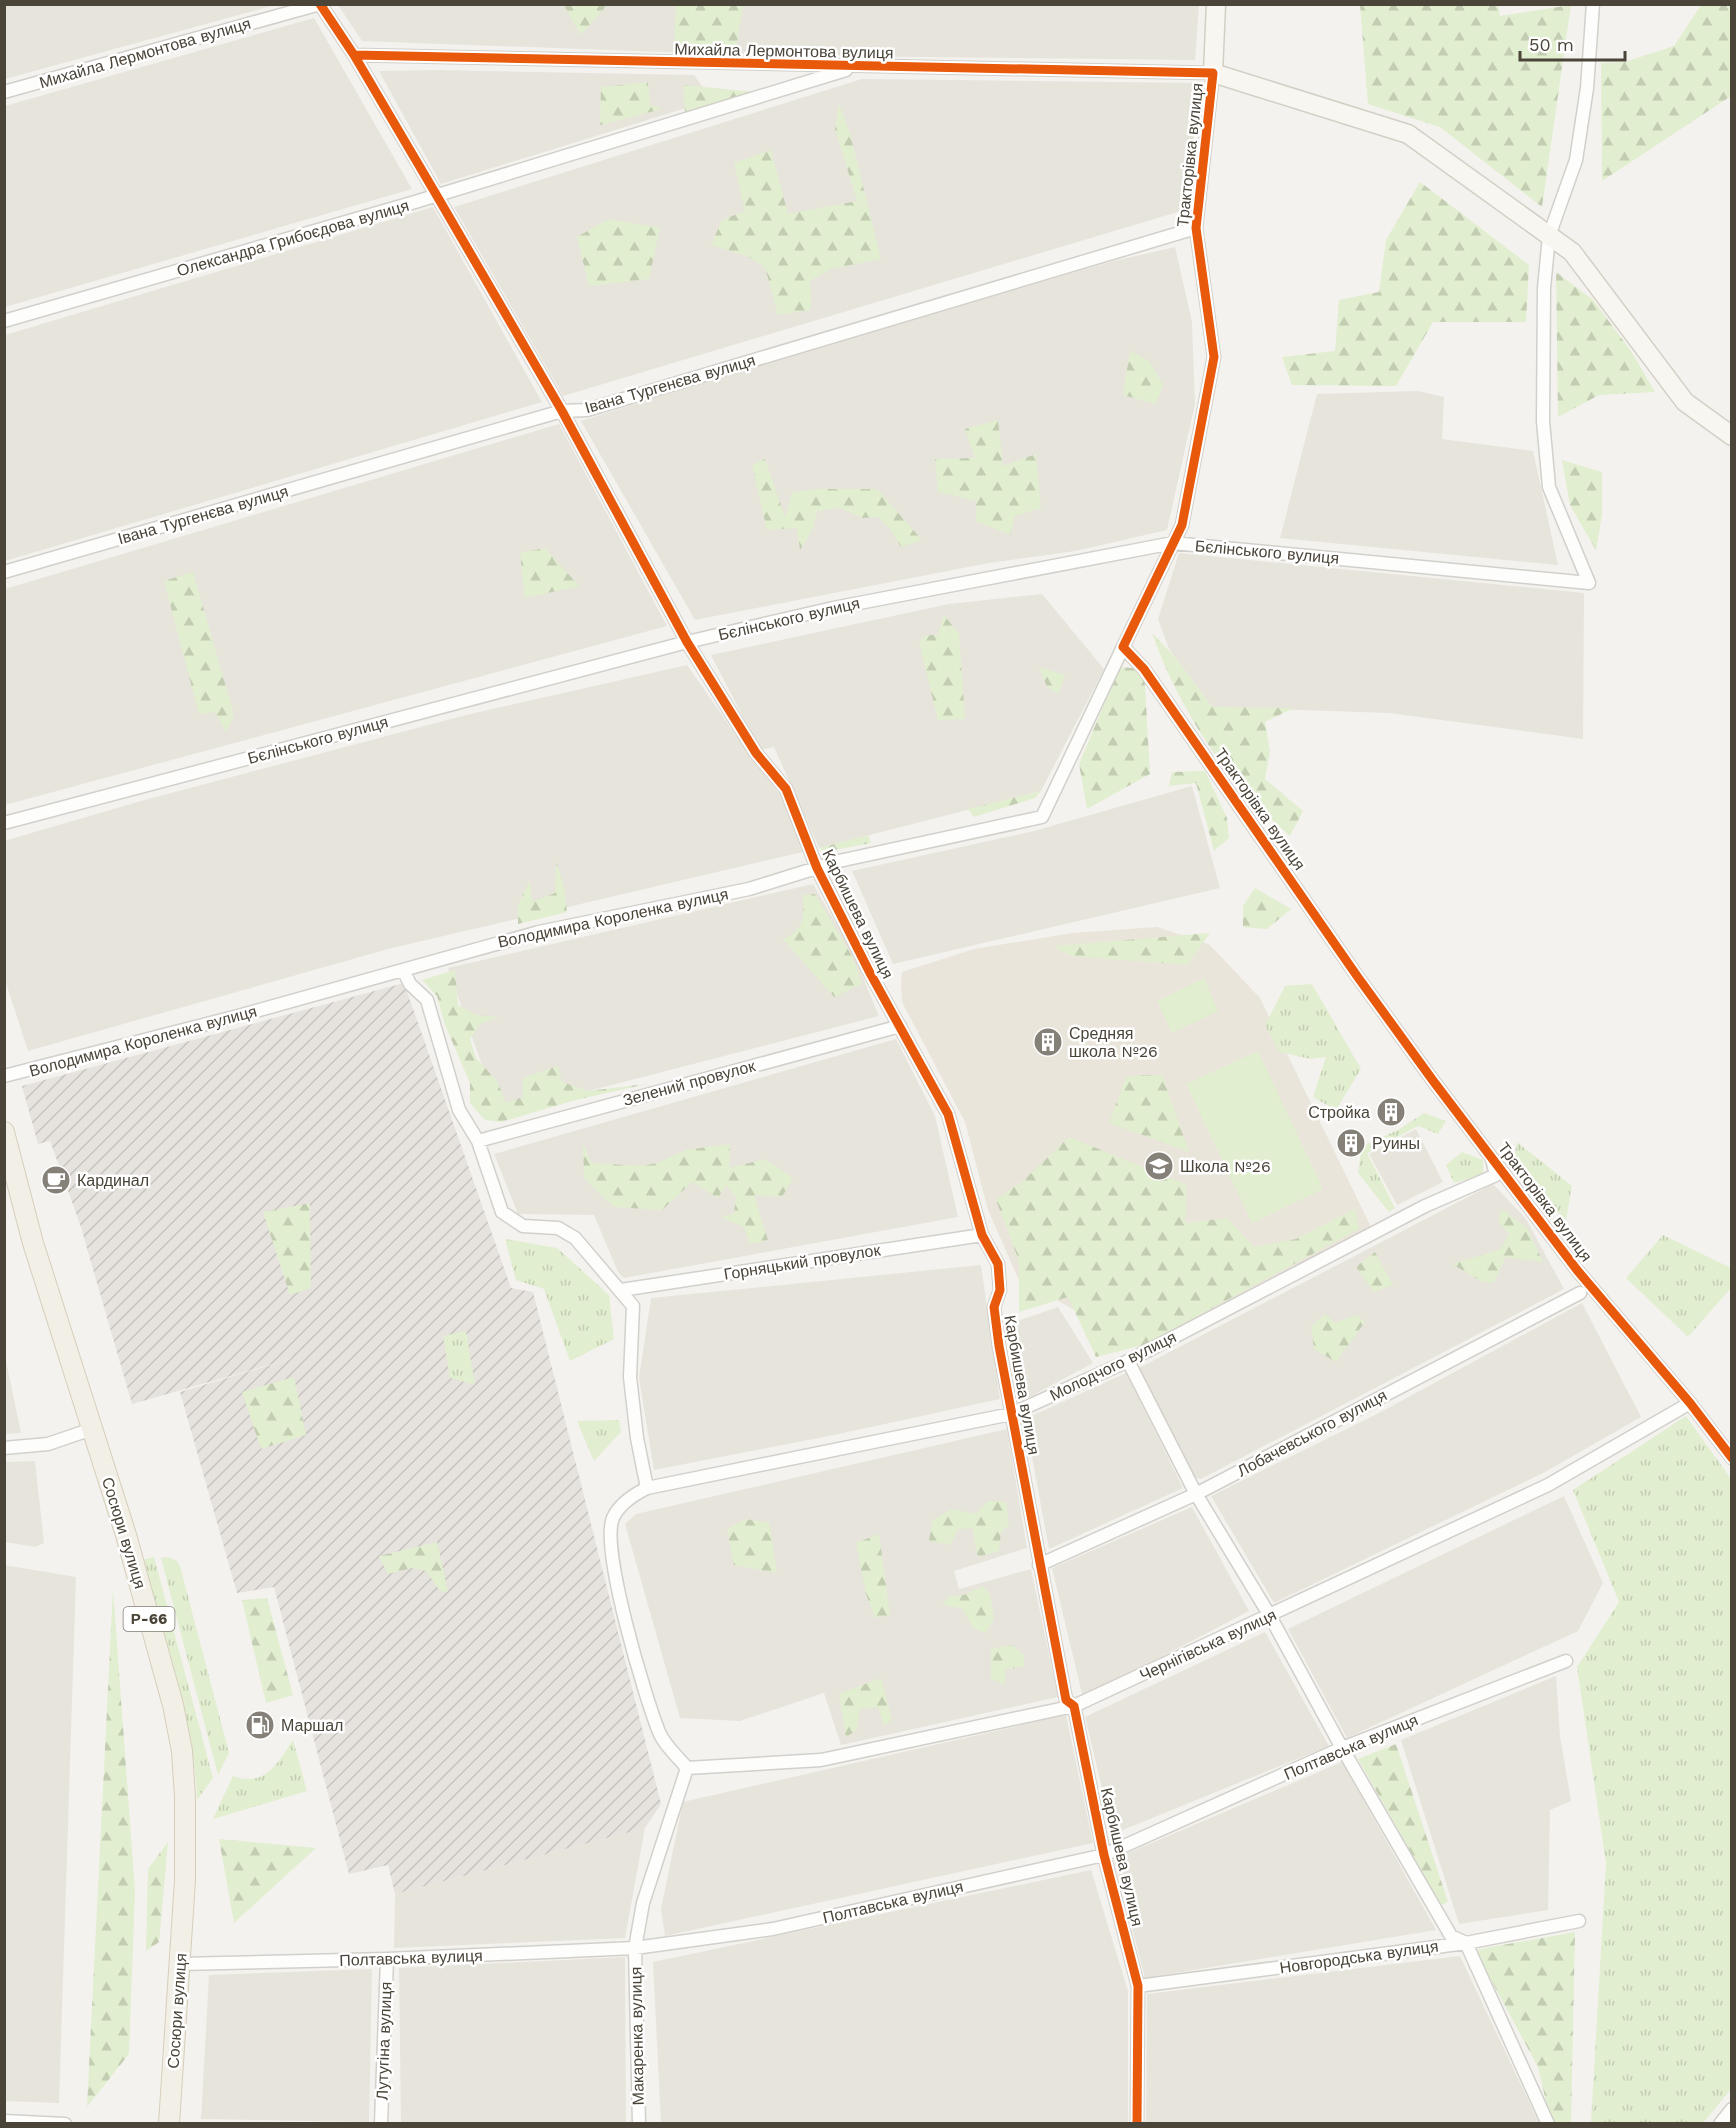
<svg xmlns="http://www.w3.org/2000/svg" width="1736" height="2128" viewBox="0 0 1736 2128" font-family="'Work Sans',sans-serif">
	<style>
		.residential { fill: #e7e4dc }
		.industrial { fill: url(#industrial-furrows) }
		.education { fill: #eae5da }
		.grass { fill: url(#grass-tufts) }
		.forest { fill: url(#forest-firs) }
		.park { fill: #e1eecf }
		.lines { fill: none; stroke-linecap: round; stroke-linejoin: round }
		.minor-casing { stroke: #d2d0cb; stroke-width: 15 }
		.secondary-casing { stroke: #d3cfc5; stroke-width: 21 }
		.primary-casing { stroke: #d6cebb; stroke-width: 22 }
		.minor { stroke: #fdfdfc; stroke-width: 12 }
		.secondary { stroke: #f7f6f1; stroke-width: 18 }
		.primary { stroke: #f2efe6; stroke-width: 20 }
		.cycleway-casing { stroke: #fff; stroke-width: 13 }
		.cycleway { stroke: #e8590c; stroke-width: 9 }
		.labels { text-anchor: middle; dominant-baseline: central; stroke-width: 5; stroke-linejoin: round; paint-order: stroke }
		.shield { fill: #fff; stroke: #817c74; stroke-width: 1.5 }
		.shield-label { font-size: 15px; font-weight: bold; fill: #4b4439 }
		.street-label { font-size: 16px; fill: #4b4439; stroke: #fff }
		.poi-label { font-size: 16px; fill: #4b4439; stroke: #fff; text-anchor: start }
	</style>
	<defs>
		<pattern id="industrial-furrows" width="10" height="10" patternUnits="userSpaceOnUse" patternTransform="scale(1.5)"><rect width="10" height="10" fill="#e6e2de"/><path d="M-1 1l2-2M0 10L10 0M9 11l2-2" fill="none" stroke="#c7c3bf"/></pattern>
		<pattern id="grass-tufts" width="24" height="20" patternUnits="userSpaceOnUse" patternTransform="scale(1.5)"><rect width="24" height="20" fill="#e1eecf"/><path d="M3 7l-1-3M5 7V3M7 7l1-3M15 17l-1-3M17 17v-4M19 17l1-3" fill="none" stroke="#c3cdb2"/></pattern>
		<pattern id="forest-firs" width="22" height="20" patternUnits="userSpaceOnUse" patternTransform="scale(1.5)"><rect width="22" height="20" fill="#e1eecf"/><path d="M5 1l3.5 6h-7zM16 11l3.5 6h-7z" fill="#c3cdb2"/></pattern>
	</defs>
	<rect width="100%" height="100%" fill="#f4f2ee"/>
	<!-- residential -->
	<path class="residential" d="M 5,4 L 275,4 L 275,5 L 5,79 Z
		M 338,5 L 1199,5 L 1195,60 L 744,55 L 362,41 Z
		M 314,18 L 412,189 L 5,307 L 5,106 Z
		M 437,70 L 694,75 L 712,100 L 441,184 L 379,71 Z
		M 862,79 L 1196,83 L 1191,208 L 563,396 L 454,207 Z
		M 433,207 L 542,402 L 5,561 L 5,335 Z
		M 1175,247 L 1192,322 L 1195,404 L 1167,530 L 1075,551 L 989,563 L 695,620 L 581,421 L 844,338 L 1114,261 Z
		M 1418,391 L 1444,397 L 1442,439 L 1533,451 L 1558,565 L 1280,538 L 1317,394 Z
		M 559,424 L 667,626 L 5,805 L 5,589 Z
		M 1179,553 L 1584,593 L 1583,739 L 1389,713 L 1212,707 L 1169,649 L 1158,619 Z
		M 1042,594 L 1104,669 L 1041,791 L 819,848 L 774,747 L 760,750 L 711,655 L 949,604 Z
		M 687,665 L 759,768 L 783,798 L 807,851 L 388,949 L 28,1051 L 5,980 L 4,841 L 141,801 L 466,715 Z
		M 1192,786 L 1220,888 L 893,964 L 852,871 L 1034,831 Z
		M 813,884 L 852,951 L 879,1016 L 499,1114 L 448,968 Z
		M 896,1039 L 935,1116 L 958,1217 L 624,1278 L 618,1272 L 594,1215 L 518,1214 L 494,1154 Z
		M 1416,1129 L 1443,1182 L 1397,1205 L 1369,1154 Z
		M 1493,1184 L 1526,1219 L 1564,1289 L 1201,1479 L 1194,1477 L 1139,1368 Z
		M 981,1265 L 1000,1399 L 834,1435 L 654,1470 L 639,1378 L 651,1298 Z
		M 1582,1303 L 1641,1417 L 1545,1472 L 1274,1603 L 1211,1496 L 1377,1414 Z
		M 1058,1307 L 1093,1363 L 1022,1401 L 1003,1326 Z
		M 5,1356 L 21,1433 L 5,1434 L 4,1434 Z
		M 1126,1373 L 1183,1488 L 1049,1549 L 1025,1419 Z
		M 1007,1429 L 1027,1548 L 954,1571 L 959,1589 L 1031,1569 L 1058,1697 L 841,1745 L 824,1693 L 740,1721 L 680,1718 L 625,1524 L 636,1514 Z
		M 35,1461 L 44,1543 L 35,1547 L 5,1542 L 5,1462 Z
		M 1564,1496 L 1603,1583 L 1578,1631 L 1347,1738 L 1288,1629 Z
		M 1192,1507 L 1249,1611 L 1083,1698 L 1052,1568 Z
		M 4,1565 L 76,1577 L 59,2103 L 5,2101 Z
		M 1265,1632 L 1329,1746 L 1113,1834 L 1085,1717 Z
		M 1556,1676 L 1560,1736 L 1571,1801 L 1550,1810 L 1548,1910 L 1459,1924 L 1401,1740 Z
		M 1066,1715 L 1093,1843 L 665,1936 L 661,1909 L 683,1802 Z
		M 1342,1762 L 1436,1930 L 1145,1978 L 1114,1859 Z
		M 645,1828 L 625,1938 L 394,1948 L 395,1894 Z
		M 1091,1870 L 1128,1991 L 1128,2123 L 661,2123 L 653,1962 Z
		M 1460,1956 L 1539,2123 L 1146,2123 L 1147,1994 Z
		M 625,1957 L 626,2123 L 401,2123 L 399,1968 Z
		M 372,1969 L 369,2122 L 201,2119 L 209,1975 Z"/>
	<!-- industrial -->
	<path class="industrial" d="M 404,983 L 511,1288 L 533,1292 L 661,1804 L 645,1828 L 395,1894 L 388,1865 L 349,1874 L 274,1587 L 237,1593 L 180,1392 L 304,1355 L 132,1404 L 80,1224 L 50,1141 L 38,1144 L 22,1086 Z"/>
	<!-- education -->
	<path class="education" d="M 1157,927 L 1209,944 L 1260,998 L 1371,1227 L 1143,1349 L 1018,1278 L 988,1210 L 965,1122 L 902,1002 L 901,985 L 902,972 L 974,949 L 1072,933 Z"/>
	<!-- grass -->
	<path class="grass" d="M 1312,984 L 1361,1069 L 1336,1110 L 1313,1097 L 1326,1057 L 1311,1059 L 1279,1052 L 1265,1025 L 1285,986 Z
		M 1424,1113 L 1446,1121 L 1438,1134 L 1418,1126 L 1367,1153 L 1395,1208 L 1389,1212 L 1358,1173 L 1362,1146 L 1398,1130 Z
		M 1517,1142 L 1572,1186 L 1566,1220 L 1512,1170 Z
		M 1462,1152 L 1483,1160 L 1483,1175 L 1454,1183 L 1446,1165 Z
		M 1663,1235 L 1731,1268 L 1731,1288 L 1688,1337 L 1626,1278 Z
		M 505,1239 L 557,1248 L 609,1295 L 614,1339 L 570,1361 L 544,1289 L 516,1280 Z
		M 466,1331 L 475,1385 L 450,1378 L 443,1336 Z
		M 1686,1416 L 1731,1479 L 1731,2089 L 1703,2123 L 1591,2123 L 1606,1863 L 1577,1667 L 1619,1602 L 1573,1490 Z
		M 619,1420 L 621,1432 L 594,1461 L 577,1421 Z
		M 154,1557 L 213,1778 L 197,1800 C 194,1719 167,1643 143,1566 L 142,1560 Z
		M 168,1557 L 177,1561 L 180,1566 L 229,1753 L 218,1775 L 161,1558 Z
		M 293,1740 L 307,1791 L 213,1819 L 233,1776 C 266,1787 277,1764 293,1740 Z"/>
	<!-- forest -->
	<path class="forest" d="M 564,5 L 564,4 L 607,5 L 581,35 Z
		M 676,5 L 743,5 L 736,49 L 674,45 Z
		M 1360,5 L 1498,5 L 1500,16 L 1571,5 L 1542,207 L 1440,127 L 1368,104 Z
		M 1701,5 L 1731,5 L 1731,96 L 1602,181 L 1601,63 L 1625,62 L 1674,46 Z
		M 648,82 L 650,105 L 662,109 L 600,125 L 601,87 Z
		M 683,85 L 756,92 L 685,114 Z
		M 839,104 L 850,134 L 881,259 L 831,269 L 810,281 L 811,310 L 778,315 L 765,267 L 747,256 L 711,245 L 722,220 L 745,211 L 734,163 L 771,150 L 788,214 L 857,201 L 835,129 Z
		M 1420,182 L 1529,265 L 1526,322 L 1433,322 L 1396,386 L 1292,385 L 1282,357 L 1335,351 L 1339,300 L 1379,292 L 1386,240 Z
		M 609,219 L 660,228 L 649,279 L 589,286 L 577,237 Z
		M 1556,272 L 1593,300 L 1631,351 L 1655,392 L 1599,395 L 1558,417 Z
		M 1130,351 L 1149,361 L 1163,385 L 1156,404 L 1123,395 Z
		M 998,420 L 1003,466 L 1036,454 L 1041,508 L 1015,516 L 1010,535 L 976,521 L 976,501 L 938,492 L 935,459 L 975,458 L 965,429 Z
		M 765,459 L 785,517 L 792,492 L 818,489 L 877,489 L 922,540 L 901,547 L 891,530 L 878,517 L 863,518 L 840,508 L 817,511 L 813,528 L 800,550 L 797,528 L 767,530 L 752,465 Z
		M 1562,460 L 1602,472 L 1602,515 L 1596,550 L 1570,505 Z
		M 545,548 L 579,586 L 525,598 L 520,553 Z
		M 193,572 L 234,715 L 226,732 L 215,712 L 199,714 L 164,581 Z
		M 944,615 L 959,634 L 965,719 L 938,720 L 919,642 L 925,636 L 938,634 Z
		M 1152,633 L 1175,657 L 1212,707 L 1294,708 L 1265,722 L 1270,751 L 1265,779 L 1303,811 L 1290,836 C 1276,823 1259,810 1246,795 C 1207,749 1172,691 1152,633 Z
		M 1039,667 L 1065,675 L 1058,694 L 1047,687 Z
		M 1120,667 L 1144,669 L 1150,774 L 1087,809 L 1079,764 Z
		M 1205,771 L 1227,818 L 1229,838 L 1214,851 L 1196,783 L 1169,786 L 1172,772 Z
		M 1041,791 L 1035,798 L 974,817 L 968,809 Z
		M 868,835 L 871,843 L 825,852 L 819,848 Z
		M 556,862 L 564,886 L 567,912 L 518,924 L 518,905 L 530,880 L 532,902 L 555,893 Z
		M 1255,888 L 1291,909 L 1267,929 L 1243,927 L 1243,906 Z
		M 815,894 L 853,958 L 862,984 L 834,997 L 783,939 C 805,930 804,916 803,895 Z
		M 1210,933 L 1187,965 L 1070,956 L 1054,946 Z
		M 455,970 L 458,1005 L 476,1015 L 499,1017 L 480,1024 L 470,1039 L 476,1058 L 497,1081 L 506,1103 L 523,1097 L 523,1078 L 558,1066 L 562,1082 L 588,1091 L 646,1084 L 572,1101 L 501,1122 L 485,1120 L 470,1103 L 470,1083 L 445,1025 L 437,996 L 422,980 Z
		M 1142,1075 L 1162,1075 L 1189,1152 L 1109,1123 L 1126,1077 Z
		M 1069,1137 L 1187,1185 L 1185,1223 L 1227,1218 L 1254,1247 L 1296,1239 L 1355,1209 L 1359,1229 L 1143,1345 L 1096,1357 L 1068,1297 L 1019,1312 L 1019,1261 L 996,1200 L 1024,1180 Z
		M 583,1143 L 591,1163 L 642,1166 L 657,1163 L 686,1150 L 730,1144 L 729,1168 L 765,1159 L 793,1178 L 782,1197 L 754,1195 L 768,1240 L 750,1244 L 744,1227 L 721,1217 L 734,1213 L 736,1197 L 726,1185 L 718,1198 L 692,1182 L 662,1210 L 614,1207 L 584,1178 Z
		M 310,1203 L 311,1288 L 290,1295 L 263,1212 Z
		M 1502,1209 L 1527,1228 L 1543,1262 L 1506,1257 L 1493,1283 L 1481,1281 L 1452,1264 L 1501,1249 L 1509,1234 L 1498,1220 Z
		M 1375,1252 L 1393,1285 L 1374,1292 L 1356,1267 Z
		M 1325,1314 L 1335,1323 L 1356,1315 L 1365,1322 L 1336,1362 L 1314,1349 L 1311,1327 Z
		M 294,1377 L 306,1435 L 261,1449 L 242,1392 Z
		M 988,1501 L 1006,1502 L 1009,1525 L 1001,1532 L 999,1551 L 978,1557 L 972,1528 L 958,1529 L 950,1545 L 929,1541 L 932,1521 L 952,1509 L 976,1514 Z
		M 746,1519 L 769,1523 L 777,1573 L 734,1565 L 727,1529 Z
		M 879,1534 L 890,1615 L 875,1618 L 866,1594 L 856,1543 Z
		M 437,1542 L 448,1592 L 440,1591 L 426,1571 L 412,1568 L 388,1574 L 379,1556 Z
		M 983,1586 L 990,1595 L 994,1619 L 986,1633 L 973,1628 L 963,1609 L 942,1604 L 950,1596 L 964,1595 Z
		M 113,1589 L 135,1891 L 129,2054 L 87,2107 Z
		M 267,1598 L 293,1695 L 266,1703 L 242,1600 Z
		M 1012,1645 L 1024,1655 L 1024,1666 L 1005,1670 L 1005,1684 L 991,1679 L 991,1649 Z
		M 881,1678 L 892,1720 L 884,1725 L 878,1707 L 859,1709 L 857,1730 L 846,1737 L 839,1694 Z
		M 1396,1744 L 1448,1902 L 1441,1905 L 1358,1759 Z
		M 219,1839 L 316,1848 L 234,1923 Z
		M 168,1842 L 159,1942 L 146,1951 L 148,1869 Z
		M 1575,1932 L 1571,2123 L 1555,2123 L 1549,2114 L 1538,2067 L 1475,1950 Z"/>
	<!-- park -->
	<path class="park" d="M 1204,978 L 1218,1011 L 1172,1033 L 1157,1001 Z
		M 1258,1051 L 1323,1189 L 1252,1223 L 1186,1084 Z"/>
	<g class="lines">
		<!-- minor casing -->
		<g class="minor-casing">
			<path id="minor" d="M 320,4 L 354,55 L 437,196 L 562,411 L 687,642 L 756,753 L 786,789 L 817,868 L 870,973 L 948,1114 L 982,1235 L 998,1264 L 1000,1290 L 994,1307 L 999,1346 L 1066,1700 L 1074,1706 L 1104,1855 L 1138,1986 L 1137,2124
				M 354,55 L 1213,73 L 1196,228 L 1214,357 L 1182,525 L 1123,647 L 1144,669 L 1357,976 L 1434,1082 L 1577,1270 L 1690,1403 L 1732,1458
				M 4,92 L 320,4
				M 4,321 L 415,202 L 846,70
				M 4,572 L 562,411 L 587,410 L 1196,228
				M 4,823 L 687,642 L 833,608 L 1173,543 L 1589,583 L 1549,487 L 1543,421 L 1544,288 L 1549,236 L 1576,160 L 1587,88 L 1593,4
				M 403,970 L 410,984 L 427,1000 L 459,1110 L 478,1141 L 502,1212 L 523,1226 L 558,1228 L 575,1238 L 633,1306 L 630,1377 L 637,1438 L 647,1488 C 635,1494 619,1504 613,1518 C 600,1548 645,1697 659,1732 C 664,1745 678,1757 687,1768
				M 4,1076 L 238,1016 L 539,932 L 749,889 L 839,861 L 1042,817 L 1123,647
				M 478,1141 L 900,1026
				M 621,1290 L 982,1235
				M 1128,1361 L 1196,1494 L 1270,1616 L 1342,1748 L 1451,1936 L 1466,1943 L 1548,2124
				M 4,1448 L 48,1444 L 92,1429
				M 647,1488 L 1011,1414 L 1128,1361 L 1425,1206 L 1496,1175 L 1492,1159
				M 1039,1565 L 1196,1494 L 1580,1293
				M 687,1768 L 821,1760 L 1074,1706 L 1548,1485 L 1690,1403
				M 180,1964 L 387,1959 L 635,1948 L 773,1929 L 1104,1855 L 1342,1748 L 1566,1661
				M 1138,1986 L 1466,1943 L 1579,1921
				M 4,2121 L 65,2124
				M 381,2124 L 387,1959
				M 639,2124 L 635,1948 L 643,1903 L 687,1768
				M 1720,2124 L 1732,2109"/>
		</g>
		<!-- secondary casing -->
		<g class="secondary-casing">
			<path id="secondary" d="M 1216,4 L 1213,73 L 1408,134 L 1572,252 L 1685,402 L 1732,436"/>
		</g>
		<!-- primary casing -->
		<g class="primary-casing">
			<path id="primary" d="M 4,1132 L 33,1243 L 126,1535 L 173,1705 L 182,1751 L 185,1797 L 185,1880 L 169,2124"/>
		</g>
		<!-- minor -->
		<use href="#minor" class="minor"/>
		<!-- secondary -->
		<use href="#secondary" class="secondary"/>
		<!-- primary -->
		<use href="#primary" class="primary"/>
		<!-- cycleway casing -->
		<g class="cycleway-casing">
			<path id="cycleway" d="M 320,4 L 354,55 L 437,196 L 562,411 L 687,642 L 756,753 L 786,789 L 817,868 L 870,973 L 948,1114 L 982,1235 L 998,1264 L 1000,1290 L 994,1307 L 999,1346 L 1066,1700 L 1074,1706 L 1104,1855 L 1138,1986 L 1137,2124
				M 354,55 L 1213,73 L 1196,228 L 1214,357 L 1182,525 L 1123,647 L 1144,669 L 1357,976 L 1434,1082 L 1577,1270 L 1690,1403 L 1732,1458"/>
		</g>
		<!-- cycleway -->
		<use href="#cycleway" class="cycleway"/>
	</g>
	<!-- icons -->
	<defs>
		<g id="building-disc" transform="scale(1.5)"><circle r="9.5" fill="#868178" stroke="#fff"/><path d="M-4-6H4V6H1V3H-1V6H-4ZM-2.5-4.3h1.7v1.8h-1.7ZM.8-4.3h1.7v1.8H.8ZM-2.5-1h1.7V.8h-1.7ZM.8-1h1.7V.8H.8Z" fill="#fff"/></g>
		<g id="school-disc" transform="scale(1.5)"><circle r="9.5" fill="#868178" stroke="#fff"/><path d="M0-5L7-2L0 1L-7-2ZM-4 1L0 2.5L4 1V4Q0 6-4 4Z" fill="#fff"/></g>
		<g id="cafe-disc" transform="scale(1.5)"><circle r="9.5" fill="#868178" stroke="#fff"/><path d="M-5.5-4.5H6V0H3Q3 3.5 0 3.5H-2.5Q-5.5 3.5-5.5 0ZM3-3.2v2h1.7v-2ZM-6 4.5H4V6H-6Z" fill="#fff"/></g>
		<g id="fuel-disc" transform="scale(1.5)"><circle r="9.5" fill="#868178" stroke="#fff"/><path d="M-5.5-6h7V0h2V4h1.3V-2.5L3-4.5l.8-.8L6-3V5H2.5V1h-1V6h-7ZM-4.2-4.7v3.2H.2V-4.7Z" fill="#fff"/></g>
	</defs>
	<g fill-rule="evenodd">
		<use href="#building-disc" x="1048" y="1042"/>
		<use href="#building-disc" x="1391" y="1112"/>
		<use href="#building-disc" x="1351" y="1143"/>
		<use href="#school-disc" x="1159" y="1166"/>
		<use href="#cafe-disc" x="56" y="1180"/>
		<use href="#fuel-disc" x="260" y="1725"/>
	</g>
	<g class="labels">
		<!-- shield labels -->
		<rect class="shield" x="123.5" y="1607" width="51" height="24" rx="4.5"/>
		<g class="shield-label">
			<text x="149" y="1619">Р-66</text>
		</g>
		<!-- street labels -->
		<g class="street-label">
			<text transform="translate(784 51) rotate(1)">Михайла Лермонтова вулиця</text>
			<text transform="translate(145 53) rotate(-16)">Михайла Лермонтова вулиця</text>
			<text transform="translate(1190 155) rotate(-84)">Тракторівка вулиця</text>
			<text transform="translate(293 238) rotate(-16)">Олександра Грибоєдова вулиця</text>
			<text transform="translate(670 384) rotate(-16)">Івана Тургенєва вулиця</text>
			<text transform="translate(203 515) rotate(-16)">Івана Тургенєва вулиця</text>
			<text transform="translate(1267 552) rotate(5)">Бєлінського вулиця</text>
			<text transform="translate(789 619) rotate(-13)">Бєлінського вулиця</text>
			<text transform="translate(318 740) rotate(-15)">Бєлінського вулиця</text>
			<text transform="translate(1260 809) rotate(55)">Тракторівка вулиця</text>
			<text transform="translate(858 914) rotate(64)">Карбишева вулиця</text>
			<text transform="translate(613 918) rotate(-12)">Володимира Короленка вулиця</text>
			<text transform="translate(143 1041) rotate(-15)">Володимира Короленка вулиця</text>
			<text transform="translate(689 1083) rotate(-15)">Зелений провулок</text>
			<text transform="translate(1545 1202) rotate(53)">Тракторівка вулиця</text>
			<text transform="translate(802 1262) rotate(-9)">Горняцький провулок</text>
			<text transform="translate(1113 1366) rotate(-26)">Молодчого вулиця</text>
			<text transform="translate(1022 1385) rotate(80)">Карбишева вулиця</text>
			<text transform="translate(1312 1433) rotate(-28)">Лобачевського вулиця</text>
			<text transform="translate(124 1533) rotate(73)">Сосюри вулиця</text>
			<text transform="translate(1208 1645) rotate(-25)">Чернігівська вулиця</text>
			<text transform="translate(1351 1747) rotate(-23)">Полтавська вулиця</text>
			<text transform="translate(1122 1857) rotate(77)">Карбишева вулиця</text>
			<text transform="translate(893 1902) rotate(-13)">Полтавська вулиця</text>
			<text transform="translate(1359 1957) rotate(-8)">Новгородська вулиця</text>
			<text transform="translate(411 1958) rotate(-2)">Полтавська вулиця</text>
			<text transform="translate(177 2011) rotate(-86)">Сосюри вулиця</text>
			<text transform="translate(637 2036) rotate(-91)">Макаренка вулиця</text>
			<text transform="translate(384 2041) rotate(-88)">Лутугіна вулиця</text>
		</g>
		<!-- poi labels -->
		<g class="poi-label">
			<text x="1069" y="1033">Средняя<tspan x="1069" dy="18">школа №26</tspan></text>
			<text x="1370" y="1112" text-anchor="end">Стройка</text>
			<text x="1372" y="1143">Руины</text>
			<text x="1180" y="1166">Школа №26</text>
			<text x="77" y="1180">Кардинал</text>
			<text x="281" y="1725">Маршал</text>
		</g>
	</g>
	<!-- border -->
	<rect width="1736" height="2128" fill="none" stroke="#4b4439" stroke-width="12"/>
	<!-- scale -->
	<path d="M1520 51v9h105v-9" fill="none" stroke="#4b4439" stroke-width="3"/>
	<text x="1529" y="51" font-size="18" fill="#4b4439" stroke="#ffffff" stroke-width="4.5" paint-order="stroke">50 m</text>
</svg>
